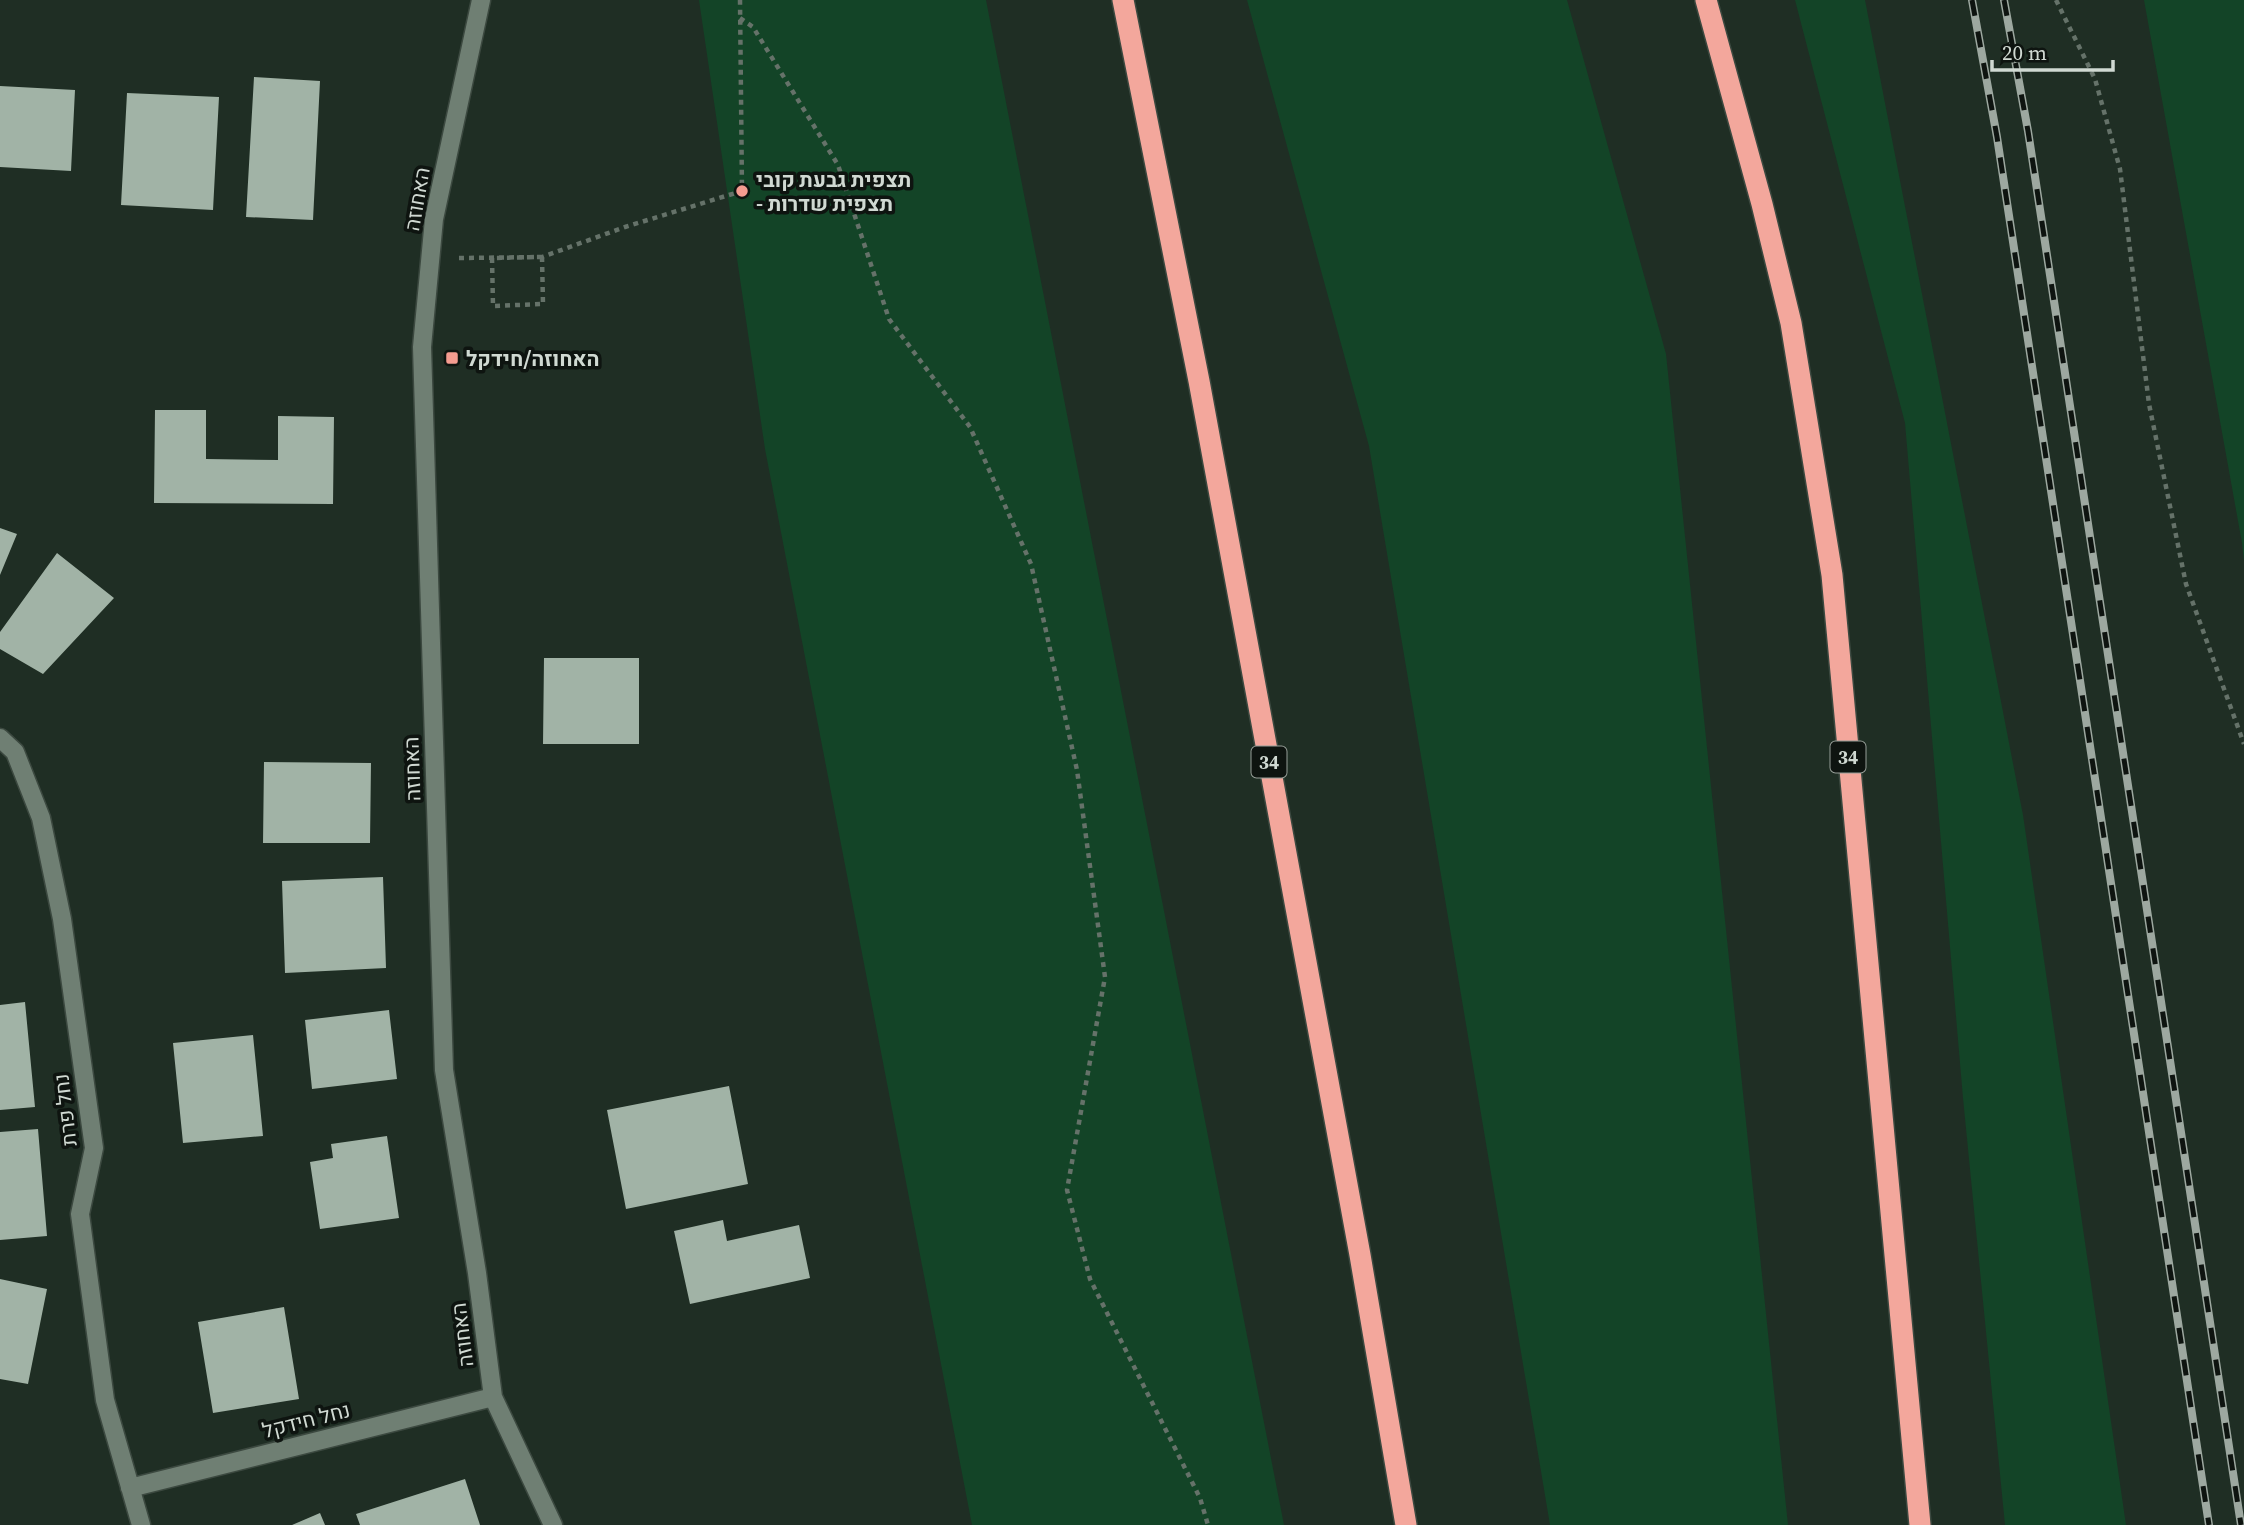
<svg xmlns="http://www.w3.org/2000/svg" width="2244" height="1525" viewBox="0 0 2244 1525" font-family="'Source Serif 4',Heebo,serif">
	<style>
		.green { fill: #134427 }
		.building { fill: #a1b3a6 }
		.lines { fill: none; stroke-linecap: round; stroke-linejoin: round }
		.minor-casing { stroke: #3c4940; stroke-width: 21 }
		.highway-casing { stroke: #3c4940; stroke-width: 24 }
		.path { stroke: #657269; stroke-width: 4.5; stroke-dasharray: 5 5; stroke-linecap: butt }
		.minor { stroke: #6f7f73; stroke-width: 18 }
		.highway { stroke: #f3a79c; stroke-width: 21 }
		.rail-casing { stroke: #9da8a0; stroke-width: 8 }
		.rail { stroke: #0e1410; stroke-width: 5; stroke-dasharray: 16; stroke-linecap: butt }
		.poi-dot { fill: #f59c90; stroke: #0e1410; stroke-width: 2.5 }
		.labels { text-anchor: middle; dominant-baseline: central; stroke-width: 7; stroke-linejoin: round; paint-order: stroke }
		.shield { fill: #0e1410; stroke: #969e98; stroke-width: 2 }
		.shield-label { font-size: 19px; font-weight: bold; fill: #d0d9d2 }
		.poi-label { font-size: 21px; font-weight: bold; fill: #d0d9d2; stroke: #0e1410; text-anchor: start }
		.street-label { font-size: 21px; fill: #d0d9d2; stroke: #0e1410 }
	</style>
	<rect width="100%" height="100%" fill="#1f2e24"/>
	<!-- green -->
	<path class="green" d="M 699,0 L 986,0 L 1284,1525 L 972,1525 L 765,449 Z
		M 1247,0 L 1567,0 L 1666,354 L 1788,1525 L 1550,1525 L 1369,446 Z
		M 1795,0 L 1865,0 L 2023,815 L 2126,1525 L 2005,1525 L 1963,1098 L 1905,423 Z
		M 2144,0 L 2244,0 L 2244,561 L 2242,543 Z"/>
	<!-- building -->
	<path class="building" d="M 254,77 L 320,81 L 313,220 L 246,217 Z
		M 0,86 L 75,90 L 71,171 L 0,167 Z
		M 127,93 L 219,97 L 213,210 L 121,205 Z
		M 155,410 L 206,410 L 206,459 L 278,460 L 278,416 L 334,417 L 333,504 L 154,503 Z
		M 0,528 L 17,534 L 0,575 Z
		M 57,553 L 114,598 L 43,674 L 0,649 L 0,632 Z
		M 544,658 L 639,658 L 639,744 L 543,744 Z
		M 264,762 L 371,763 L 370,843 L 263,843 Z
		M 383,877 L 386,968 L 285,973 L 282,881 Z
		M 25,1002 L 35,1107 L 0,1110 L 0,1005 Z
		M 389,1010 L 397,1079 L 312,1089 L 305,1020 Z
		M 253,1035 L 263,1136 L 183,1143 L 173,1043 Z
		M 729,1086 L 748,1184 L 626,1209 L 607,1110 Z
		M 38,1129 L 47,1236 L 0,1240 L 0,1132 Z
		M 387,1136 L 399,1218 L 320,1229 L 310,1162 L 333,1158 L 331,1144 Z
		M 723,1220 L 727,1241 L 799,1225 L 810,1278 L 690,1304 L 674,1231 Z
		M 0,1279 L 47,1289 L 28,1384 L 0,1379 Z
		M 284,1307 L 299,1399 L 213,1413 L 198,1322 Z
		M 465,1479 L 480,1525 L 360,1525 L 356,1514 Z
		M 320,1513 L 325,1525 L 292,1525 Z"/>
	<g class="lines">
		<!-- minor casing -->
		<g class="minor-casing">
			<path id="minor" d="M 481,0 L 434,219 L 422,347 L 444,1070 L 477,1273 L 493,1397 L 553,1525
				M 0,738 L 15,752 L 41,818 L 62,919 L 94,1148 L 80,1214 L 105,1400 L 141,1525
				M 130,1488 L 493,1397"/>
		</g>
		<!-- highway casing -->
		<g class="highway-casing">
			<path id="highway" d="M 1123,0 L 1199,381 L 1360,1255 L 1406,1525
				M 1706,0 L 1762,204 L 1791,323 L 1832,575 L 1920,1525"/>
		</g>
		<!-- path -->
		<path class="path" d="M 2056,0 L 2095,79 L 2120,169 L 2149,404 L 2186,584 L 2244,744
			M 740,18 L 753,27 L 838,165 L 889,319 L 970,427 L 1031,564 L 1077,770 L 1105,977 L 1067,1190 L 1090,1279 L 1200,1498 L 1208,1525
			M 542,257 L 543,304 L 493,306 L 492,258 Z
			M 459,258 L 542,257 L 625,227 L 742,191 L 740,0"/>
		<!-- minor -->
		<use href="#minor" class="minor"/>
		<!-- highway -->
		<use href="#highway" class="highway"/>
		<!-- rail casing -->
		<g class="rail-casing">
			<path id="rail" d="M 1972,0 L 1997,137 L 2209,1525
				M 2004,0 L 2028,131 L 2241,1525"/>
		</g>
		<!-- rail -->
		<use href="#rail" class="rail"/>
	</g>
	<!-- markers -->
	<g class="poi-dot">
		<circle cx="742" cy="191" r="7"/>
		<rect x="445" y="351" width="14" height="14" rx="3.5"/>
	</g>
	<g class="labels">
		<!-- shield labels -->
		<g class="shield">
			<rect x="1830.5" y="741.5" width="35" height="31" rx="5"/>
			<rect x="1251.5" y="746.5" width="35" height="31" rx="5"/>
		</g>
		<g class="shield-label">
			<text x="1848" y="757">34</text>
			<text x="1269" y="762">34</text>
		</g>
		<!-- poi labels -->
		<g class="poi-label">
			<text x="756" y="179">תצפית גבעת קובי<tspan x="756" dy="24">- תצפית שדרות</tspan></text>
			<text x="466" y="358">האחוזה/חידקל</text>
		</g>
		<!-- street labels -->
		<g class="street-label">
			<text transform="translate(417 199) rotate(-80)">האחוזה</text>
			<text transform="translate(412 769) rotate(-92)">האחוזה</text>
			<text transform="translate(65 1110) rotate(-97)">נחל פרת</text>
			<text transform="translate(462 1335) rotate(-97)">האחוזה</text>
			<text transform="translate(306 1420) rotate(-14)">נחל חידקל</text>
		</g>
	</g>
	<!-- scale -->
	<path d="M1992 60v10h121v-10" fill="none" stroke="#d0d9d2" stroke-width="3.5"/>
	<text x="2002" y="60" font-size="21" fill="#d0d9d2" stroke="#0e1410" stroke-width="5" paint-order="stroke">20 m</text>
</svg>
